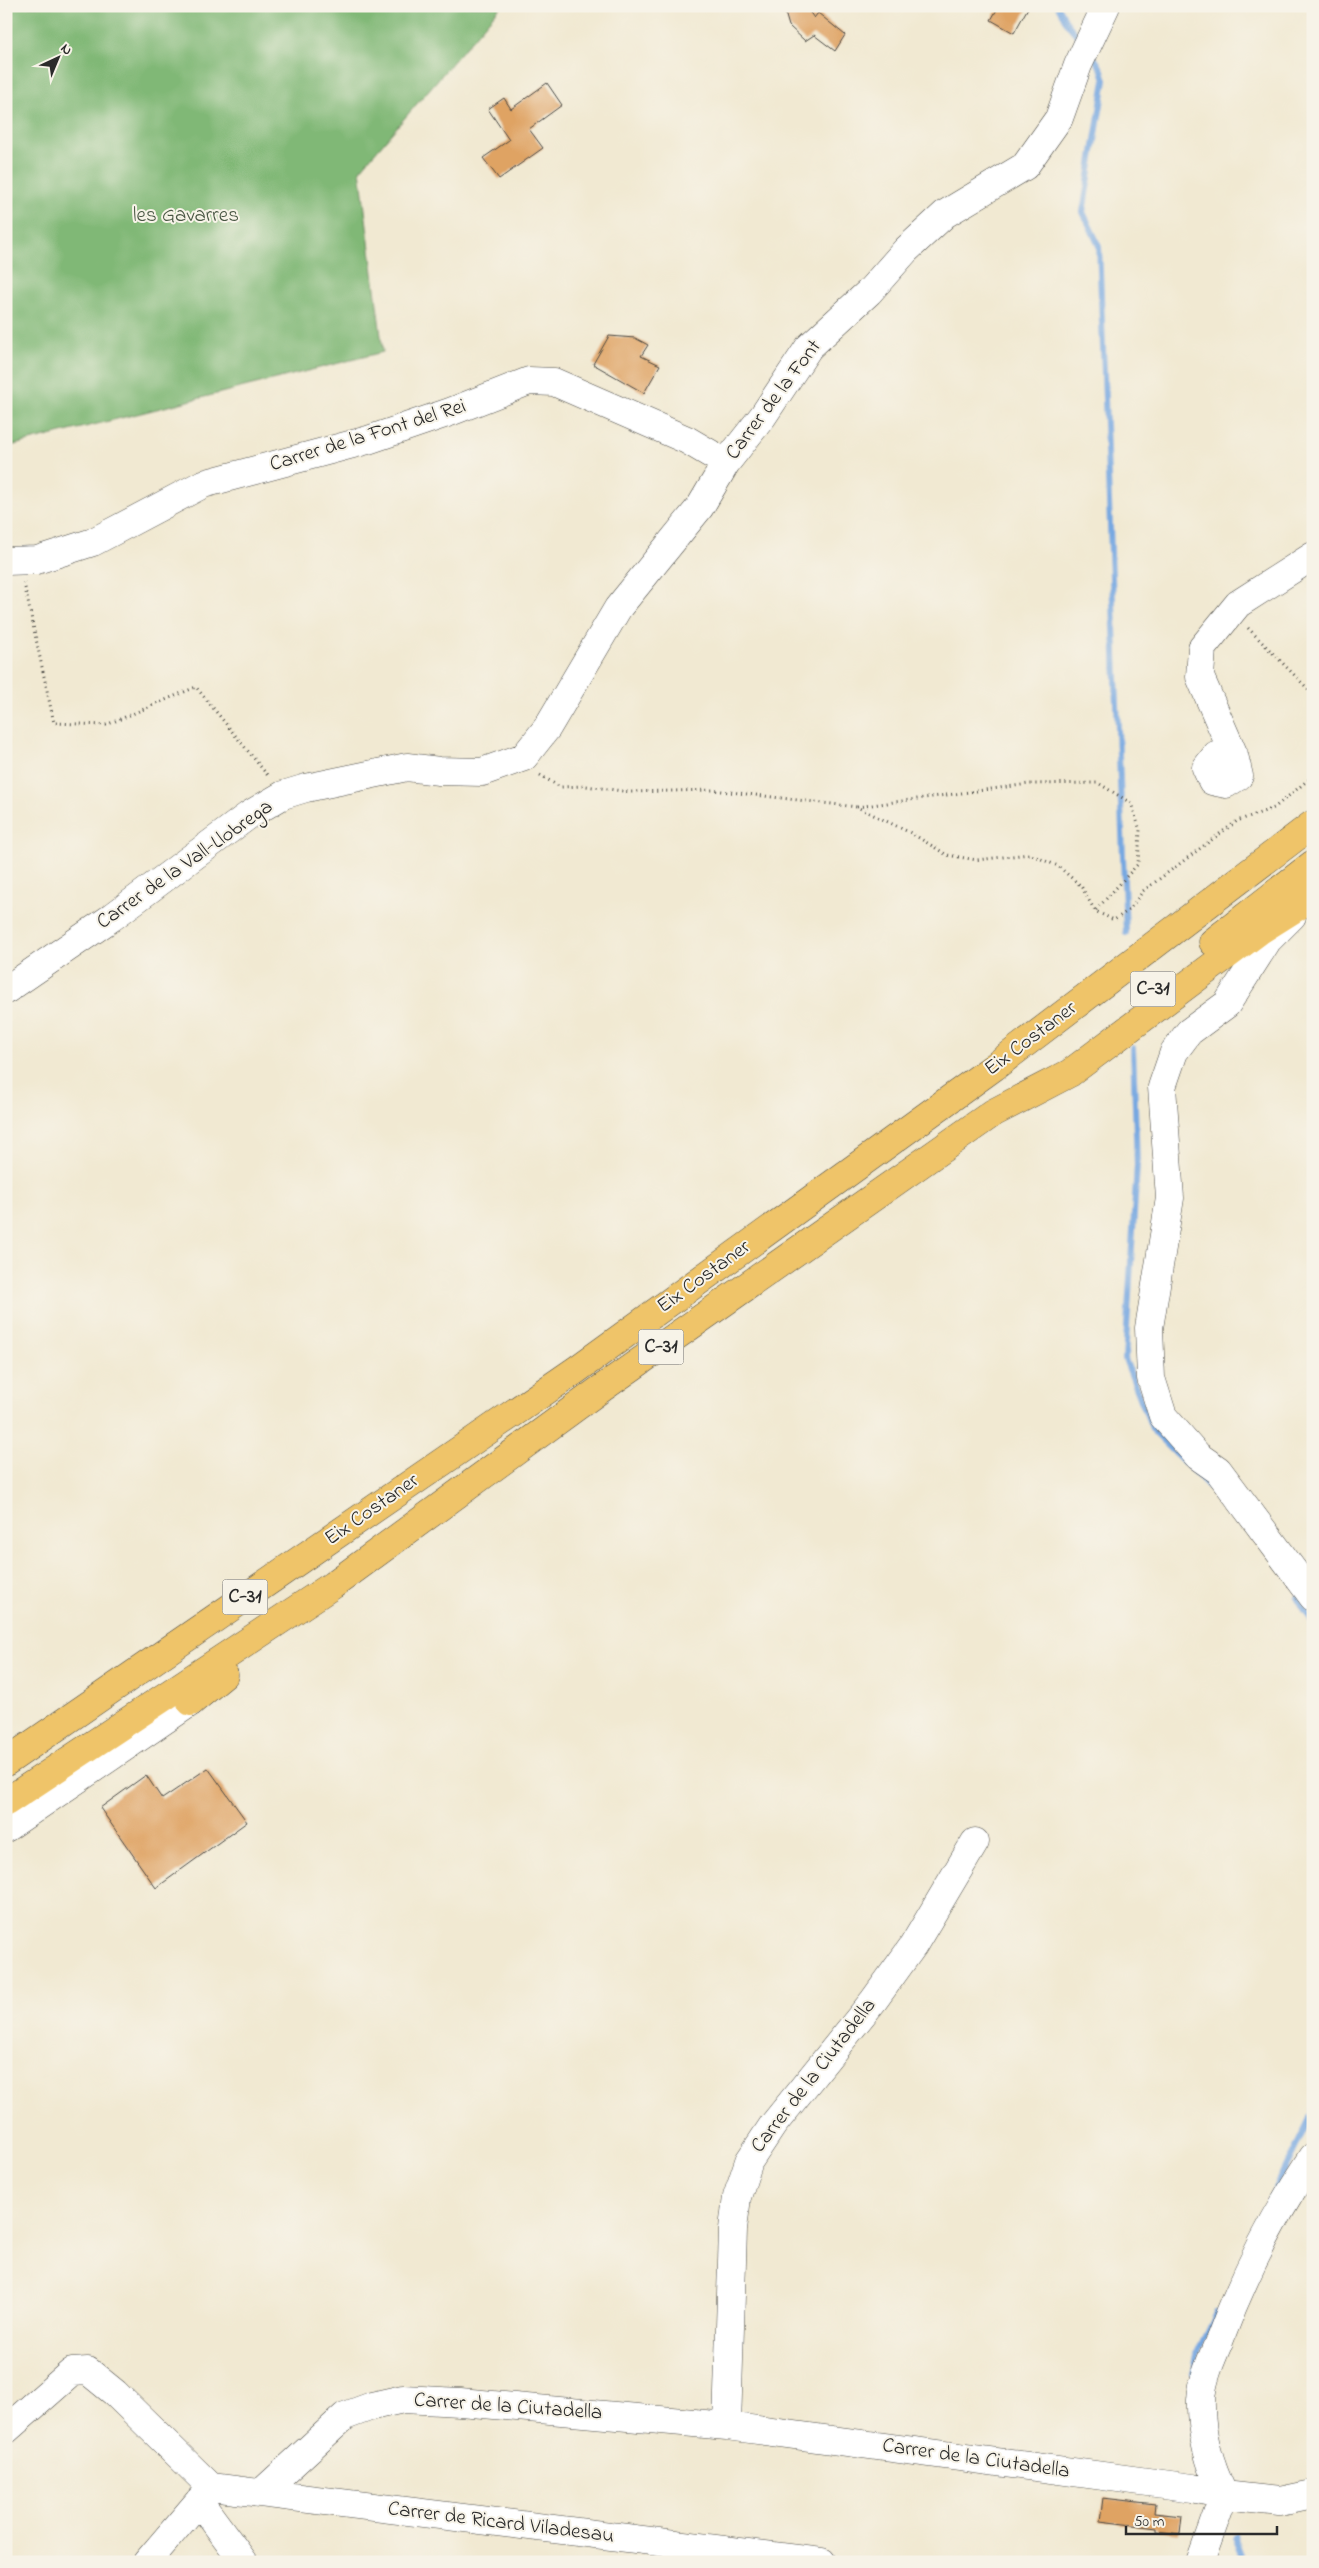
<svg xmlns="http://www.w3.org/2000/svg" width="1319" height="2568" viewBox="0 0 1319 2568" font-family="'Indie Flower',sans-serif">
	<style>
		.forest { fill: #80b876; stroke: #567250 }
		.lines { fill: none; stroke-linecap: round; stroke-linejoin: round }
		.stream { stroke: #77a8e1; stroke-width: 6 }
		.building { fill: #dfa363 }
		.minor-casing { stroke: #494844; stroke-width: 29 }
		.highway-casing { stroke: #494844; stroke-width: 29 }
		.path { stroke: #494844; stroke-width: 3; stroke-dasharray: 1 4; stroke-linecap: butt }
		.minor { stroke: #fff; stroke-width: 28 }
		.highway { stroke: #efc469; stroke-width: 28 }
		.labels { text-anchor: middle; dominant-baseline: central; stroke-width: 4; stroke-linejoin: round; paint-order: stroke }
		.shield { fill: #f7f3e8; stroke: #686764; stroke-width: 1 }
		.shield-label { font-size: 20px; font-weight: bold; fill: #2b2b2b }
		.park-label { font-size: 21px; fill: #485643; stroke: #f7f3e8 }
		.street-label { font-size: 21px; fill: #2b2b2b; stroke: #f7f3e8 }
	</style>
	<rect width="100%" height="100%" fill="#f7f3e8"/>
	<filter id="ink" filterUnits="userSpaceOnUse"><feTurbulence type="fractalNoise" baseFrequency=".02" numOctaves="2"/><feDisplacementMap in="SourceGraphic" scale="10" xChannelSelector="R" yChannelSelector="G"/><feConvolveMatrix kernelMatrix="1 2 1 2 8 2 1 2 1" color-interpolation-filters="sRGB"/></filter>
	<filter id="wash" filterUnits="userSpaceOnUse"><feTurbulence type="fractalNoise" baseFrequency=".0096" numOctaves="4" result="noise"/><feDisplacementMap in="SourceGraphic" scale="20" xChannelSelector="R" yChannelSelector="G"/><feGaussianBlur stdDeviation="1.12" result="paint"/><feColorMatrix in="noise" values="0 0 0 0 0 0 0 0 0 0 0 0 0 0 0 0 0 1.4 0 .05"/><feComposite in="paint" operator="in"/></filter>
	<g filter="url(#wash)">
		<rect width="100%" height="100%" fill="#f1e9d2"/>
		<!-- forest -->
		<path class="forest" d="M 6,6 L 501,6 L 360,170 L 383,352 L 6,447 Z"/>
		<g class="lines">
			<!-- stream -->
			<path class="stream" d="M 1058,6 L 1067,23 L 1082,42
				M 1092,54 L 1102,70 L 1105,80 L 1083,212 L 1099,246 L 1126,933
				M 1133,1048 L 1137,1165 L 1125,1359 L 1153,1431 L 1224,1501 L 1234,1515
				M 1298,1598 L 1313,1624
				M 1266,2209 L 1313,2111
				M 1193,2373 L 1198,2351 L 1216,2313
				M 1235,2537 L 1245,2562"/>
		</g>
		<g id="blocks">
			<!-- building -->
			<path class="building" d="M 783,6 L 805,6 L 814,18 L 818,13 L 845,35 L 835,51 L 814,35 L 805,41 L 789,26 Z
				M 999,6 L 1029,6 L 1014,33 L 991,20 Z
				M 547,83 L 562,105 L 529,129 L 543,148 L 499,179 L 483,158 L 509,140 L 488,109 L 504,98 L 511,109 Z
				M 609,336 L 635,338 L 648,345 L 641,356 L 660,365 L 644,393 L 593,364 Z
				M 208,1768 L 247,1822 L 156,1888 L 100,1808 L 146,1775 L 162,1799 Z
				M 1103,2498 L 1155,2504 L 1154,2513 L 1182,2516 L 1180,2534 L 1157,2531 L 1157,2528 L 1100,2521 Z"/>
		</g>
	</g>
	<g filter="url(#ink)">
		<use href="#blocks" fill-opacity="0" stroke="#494844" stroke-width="1"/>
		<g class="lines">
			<!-- minor casing -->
			<g class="minor-casing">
				<path id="minor" d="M 6,561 L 37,560 L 93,542 L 203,484 L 368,440 L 450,412 L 529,381 L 554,382 L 687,440 L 726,463
					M 1234,755 L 1216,755 L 1206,768 L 1212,781 L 1226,784 L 1239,776 L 1234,755 L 1200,677 L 1202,648 L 1238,604 L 1313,556
					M 1292,916 L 1268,940 L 1227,1004 L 1189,1032 L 1174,1052 L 1162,1087 L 1170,1198 L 1149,1328 L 1151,1378 L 1163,1416 L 1198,1456 L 1218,1470 L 1313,1597
					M 6,990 L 111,918 L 249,815 L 283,795 L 306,788 L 407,767 L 439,771 L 482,772 L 524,757 L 547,728 L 618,608 L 700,507 L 726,463 L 763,416 L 809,347 L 869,292 L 906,250 L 945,214 L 1025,166 L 1059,118 L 1078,65 L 1106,6
					M 6,1828 L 191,1702
					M 727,2426 L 733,2229 L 737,2197 L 749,2161 L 773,2125 L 874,2000 L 913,1946 L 975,1842
					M 6,2430 L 72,2372 L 88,2371 L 115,2393 L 211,2487
					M 211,2487 L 822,2562
					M 261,2493 L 345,2416 L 372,2406 L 403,2399 L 460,2402 L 727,2426 L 1193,2488 L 1224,2495 L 1280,2501 L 1313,2494
					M 1224,2495 C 1210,2466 1200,2433 1201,2400 C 1202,2379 1212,2358 1220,2339 C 1244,2274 1275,2214 1313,2157
					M 199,2501 L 244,2562
					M 147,2562 L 211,2487
					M 1200,2562 L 1224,2495"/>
			</g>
			<!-- highway casing -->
			<g class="highway-casing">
				<path id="highway" d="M 1213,942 L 1313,864
					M 191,1702 L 224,1675
					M 6,1762 L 576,1370 L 994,1067 L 1313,824
					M 6,1802 L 333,1585 L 598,1391 L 993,1113 L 1070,1073 L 1259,931 L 1313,897"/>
			</g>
			<!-- path -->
			<path class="path" d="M 24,583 L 54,723 L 106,725 L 196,687 L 269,777
				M 1248,628 L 1313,694
				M 540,775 L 560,787 L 586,786 L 630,792 L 713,790 L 857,807 L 911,833 L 947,855 L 977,860 L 1029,854 L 1058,866 L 1081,886 L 1095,911 L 1114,920 L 1129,910 L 1143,891 L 1237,821 L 1274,808 L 1313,776
				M 857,807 L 1029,784 L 1098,783 L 1131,803 L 1140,830 L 1138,864 L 1095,911"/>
			<!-- minor -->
			<use href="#minor" class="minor"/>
			<!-- highway -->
			<use href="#highway" class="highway"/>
		</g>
	</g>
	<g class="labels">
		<!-- shield labels -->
		<g class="shield">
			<rect x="1130.5" y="971.5" width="45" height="35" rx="4"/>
			<rect x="638.5" y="1329.5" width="45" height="35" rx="4"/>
			<rect x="222.5" y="1579.5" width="45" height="35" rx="4"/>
		</g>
		<g class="shield-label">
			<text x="1153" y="989">C-31</text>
			<text x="661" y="1347">C-31</text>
			<text x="245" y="1597">C-31</text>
		</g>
		<!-- park labels -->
		<g class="park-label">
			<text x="186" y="216">les Gavarres</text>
		</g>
		<!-- street labels -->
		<g class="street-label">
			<text transform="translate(774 400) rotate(-53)">Carrer de la Font</text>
			<text transform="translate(368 436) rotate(-17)">Carrer de la Font del Rei</text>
			<text transform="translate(185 865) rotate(-35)">Carrer de la Vall-Llobrega</text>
			<text transform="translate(1031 1039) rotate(-37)">Eix Costaner</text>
			<text transform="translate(704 1277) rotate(-36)">Eix Costaner</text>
			<text transform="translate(372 1510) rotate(-35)">Eix Costaner</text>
			<text transform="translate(814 2076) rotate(-52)">Carrer de la Ciutadella</text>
			<text transform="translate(508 2407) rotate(4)">Carrer de la Ciutadella</text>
			<text transform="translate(976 2459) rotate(8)">Carrer de la Ciutadella</text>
			<text transform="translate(501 2523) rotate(7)">Carrer de Ricard Viladesau</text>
		</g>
	</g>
	<!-- margin -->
	<rect width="1319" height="2568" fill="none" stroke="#f7f3e8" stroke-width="25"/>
	<!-- north arrow -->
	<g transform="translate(58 58) rotate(44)" stroke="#f7f3e8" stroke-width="4" paint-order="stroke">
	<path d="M0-4L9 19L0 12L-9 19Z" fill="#2b2b2b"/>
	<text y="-8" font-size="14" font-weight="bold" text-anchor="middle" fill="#2b2b2b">N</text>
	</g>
	<!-- scale -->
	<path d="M1126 2526v8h151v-8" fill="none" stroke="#2b2b2b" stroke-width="2.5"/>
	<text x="1134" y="2526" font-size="15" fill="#2b2b2b" stroke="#f7f3e8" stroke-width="4" paint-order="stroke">50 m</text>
</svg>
